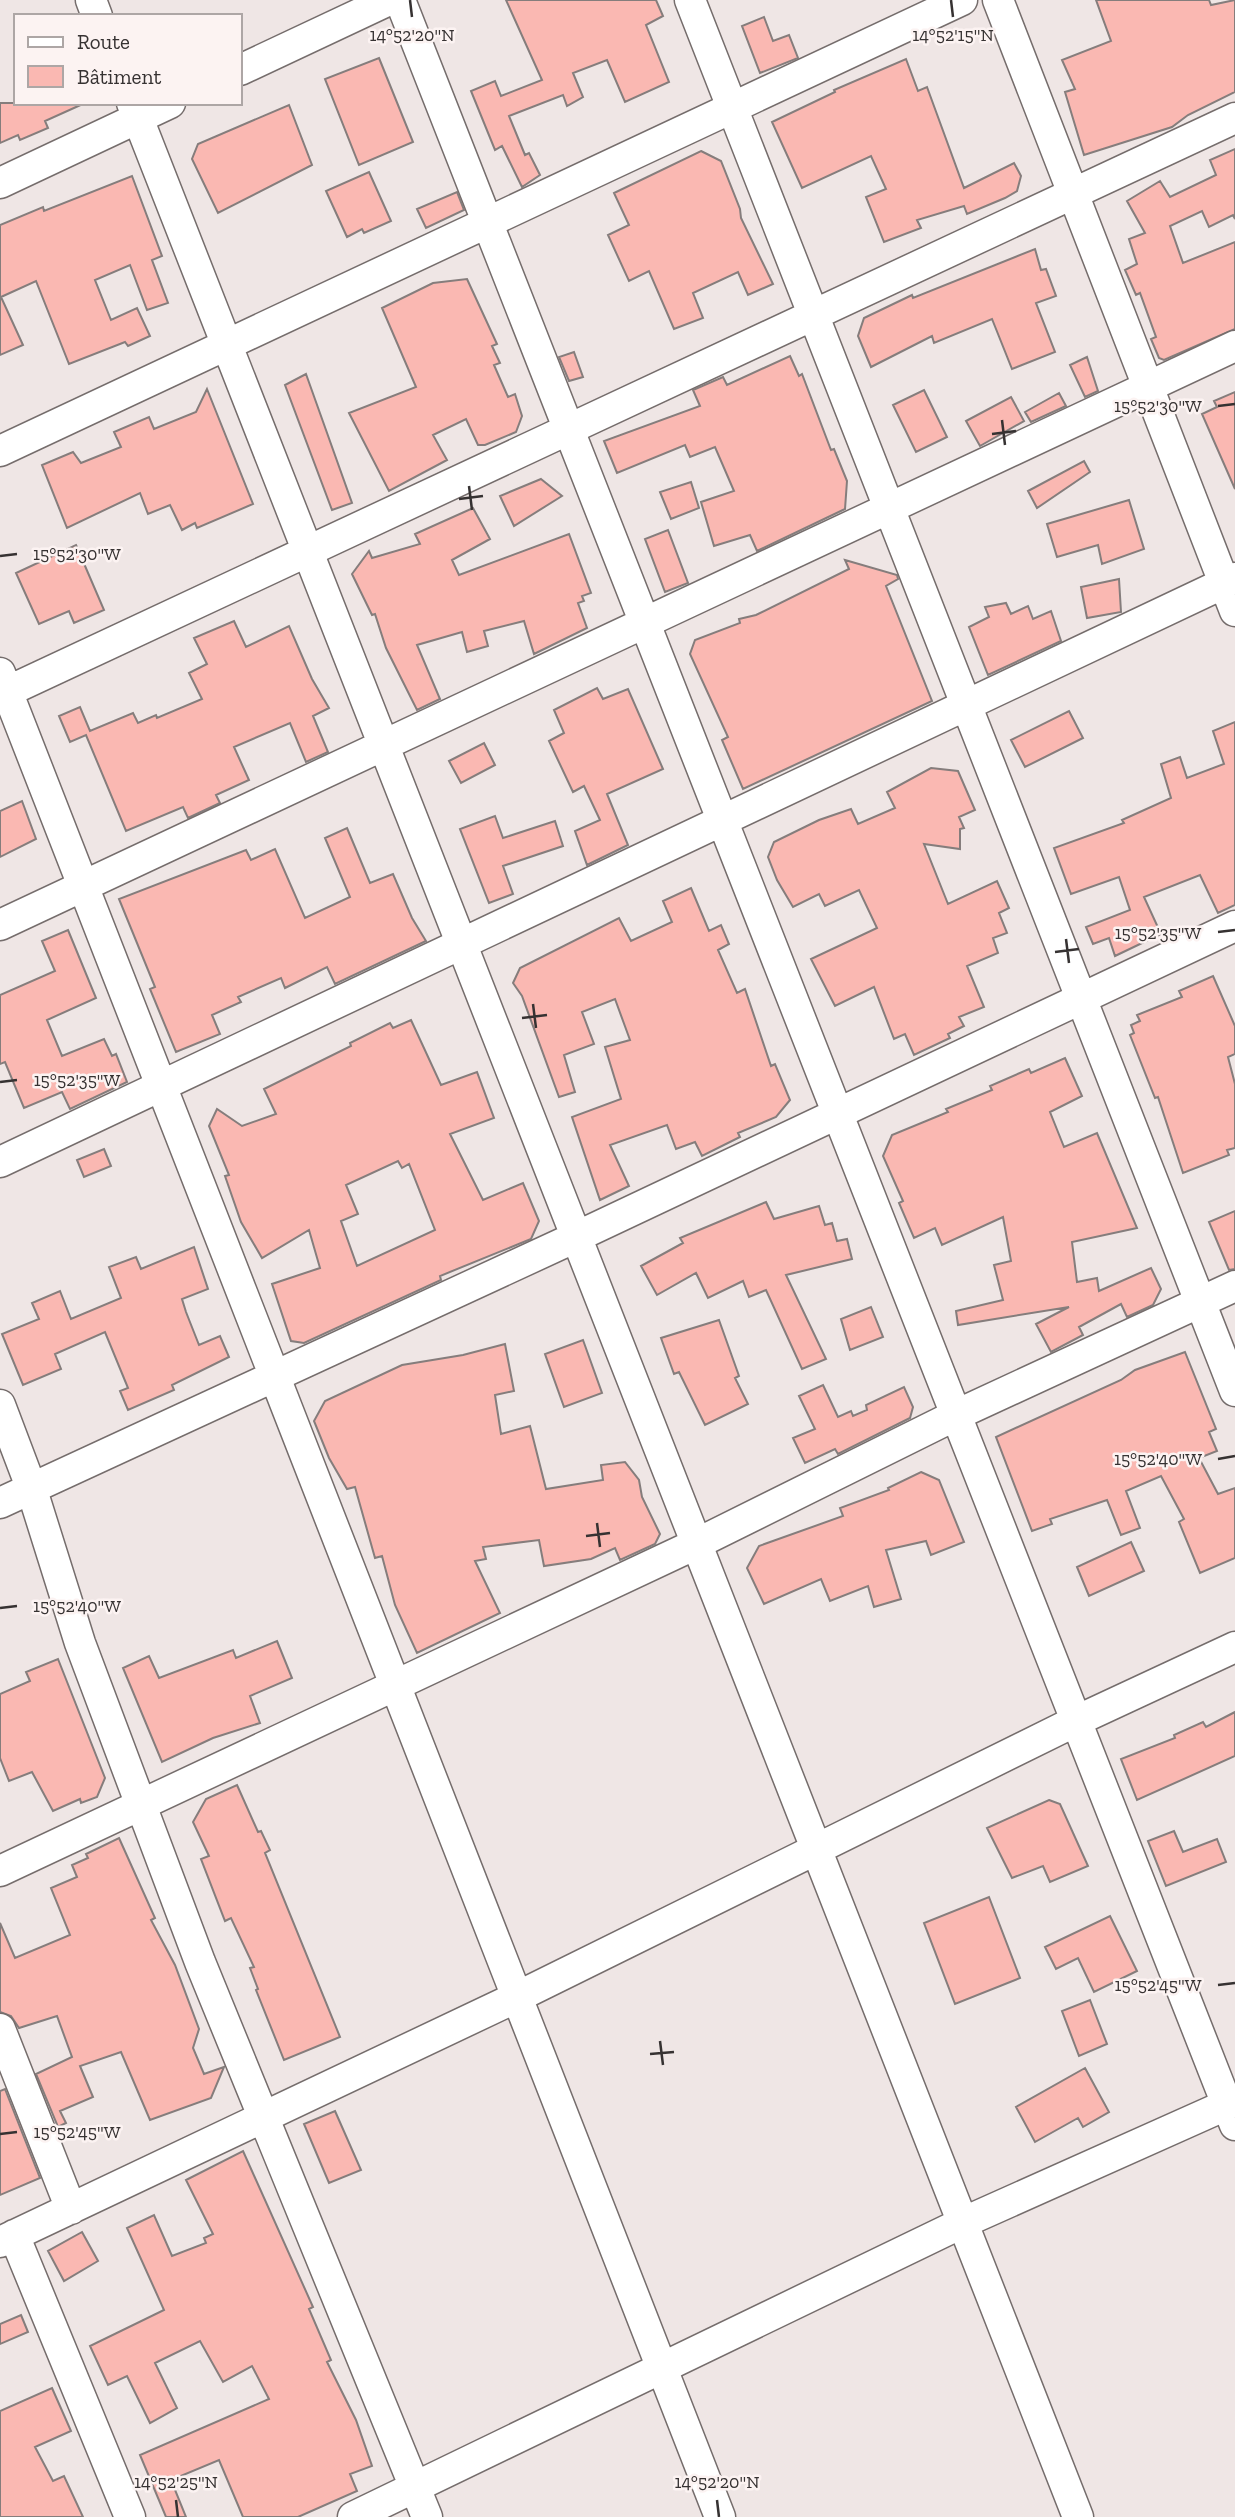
<svg xmlns="http://www.w3.org/2000/svg" width="1235" height="2517" viewBox="0 0 1235 2517" font-family="'Zilla Slab',serif">
	<style>
		.building { fill: #fab8b2; stroke: #857d7c; stroke-width: 2; fill-rule: evenodd }
		.lines { fill: none; stroke-linecap: round; stroke-linejoin: round }
		.minor-casing { stroke: #756d6c; stroke-width: 33 }
		.minor { stroke: #fff; stroke-width: 30 }
		.ticks { fill: none; stroke: #363232; stroke-width: 2.5 }
		.ticks-label { font-size: 18px; text-anchor: middle; fill: #363232; stroke: #fcf3f2; stroke-width: 5; stroke-linejoin: round; paint-order: stroke }
	</style>
	<rect width="100%" height="100%" fill="#efe6e5"/>
	<!-- building -->
	<path class="building" d="M 506,0 L 656,0 L 663,16 L 646,25 L 669,82 L 625,102 L 607,60 L 573,73 L 583,97 L 567,106 L 563,95 L 509,116 L 525,155 L 529,153 L 540,175 L 522,187 L 502,146 L 495,150 L 471,91 L 495,81 L 501,96 L 542,80 Z
		M 1096,0 L 1209,0 L 1211,5 L 1235,0 L 1235,92 L 1188,115 L 1172,127 L 1084,155 L 1065,92 L 1075,89 L 1062,60 L 1111,41 Z
		M 764,17 L 773,41 L 789,35 L 798,58 L 760,73 L 742,26 Z
		M 379,58 L 413,142 L 359,165 L 325,79 Z
		M 906,59 L 918,91 L 927,87 L 964,188 L 1014,163 L 1021,176 L 1017,191 L 1005,198 L 967,214 L 964,206 L 917,220 L 921,228 L 884,242 L 866,197 L 886,189 L 871,156 L 802,188 L 772,122 L 835,92 L 834,90 Z
		M 0,103 L 85,103 L 45,121 L 48,128 L 20,140 L 18,135 L 0,143 Z
		M 289,105 L 312,165 L 218,213 L 192,159 L 198,144 Z
		M 1235,149 L 1235,219 L 1233,215 L 1209,227 L 1202,211 L 1170,226 L 1183,263 L 1235,242 L 1235,329 L 1164,360 L 1159,358 L 1151,339 L 1156,337 L 1140,293 L 1136,295 L 1125,270 L 1137,264 L 1129,239 L 1145,233 L 1127,201 L 1160,181 L 1170,197 L 1216,175 L 1210,160 Z
		M 701,151 L 721,161 L 740,209 L 741,218 L 773,284 L 748,295 L 738,272 L 693,293 L 703,318 L 674,329 L 649,271 L 629,281 L 608,235 L 629,225 L 614,193 Z
		M 369,172 L 391,221 L 364,233 L 362,229 L 347,237 L 326,191 Z
		M 132,176 L 162,256 L 152,260 L 168,303 L 147,310 L 130,265 L 95,280 L 111,320 L 137,308 L 150,336 L 128,346 L 125,342 L 69,364 L 36,281 L 1,297 L 23,345 L 0,355 L 0,225 L 43,207 L 44,211 Z
		M 457,192 L 464,210 L 426,228 L 417,209 Z
		M 1035,249 L 1041,270 L 1046,269 L 1056,296 L 1036,303 L 1055,352 L 1012,369 L 992,319 L 934,343 L 932,336 L 871,367 L 858,336 L 864,318 L 912,295 L 913,298 Z
		M 467,279 L 497,344 L 492,346 L 500,363 L 494,365 L 508,397 L 515,394 L 522,416 L 516,432 L 485,445 L 478,445 L 466,419 L 433,435 L 447,460 L 389,491 L 349,413 L 416,387 L 382,308 L 433,283 Z
		M 574,352 L 583,377 L 569,381 L 559,357 Z
		M 790,356 L 799,376 L 802,374 L 831,450 L 834,449 L 847,481 L 845,509 L 757,551 L 750,535 L 714,546 L 701,502 L 734,491 L 715,447 L 690,457 L 685,445 L 617,473 L 604,441 L 700,406 L 693,390 L 723,377 L 727,385 Z
		M 1087,357 L 1098,391 L 1085,397 L 1070,365 Z
		M 306,374 L 352,503 L 332,510 L 285,385 Z
		M 207,389 L 253,504 L 197,528 L 195,523 L 182,530 L 170,505 L 148,514 L 140,493 L 67,528 L 42,465 L 73,452 L 81,463 L 121,447 L 114,432 L 149,417 L 154,429 L 196,412 Z
		M 924,390 L 947,437 L 916,452 L 893,405 Z
		M 1235,392 L 1235,489 L 1202,414 L 1217,407 L 1214,401 Z
		M 1059,393 L 1066,406 L 1031,422 L 1025,412 Z
		M 1011,397 L 1024,421 L 980,446 L 966,421 Z
		M 1084,461 L 1090,472 L 1037,508 L 1028,491 Z
		M 541,479 L 562,496 L 514,526 L 500,496 Z
		M 691,482 L 699,508 L 671,519 L 660,492 Z
		M 1129,500 L 1144,549 L 1102,564 L 1098,545 L 1057,557 L 1047,524 Z
		M 473,508 L 490,539 L 452,560 L 459,575 L 569,534 L 591,593 L 582,596 L 584,601 L 578,603 L 587,628 L 534,654 L 524,621 L 484,631 L 488,646 L 467,652 L 462,632 L 417,645 L 440,699 L 417,710 L 386,648 L 375,614 L 372,615 L 352,574 L 369,551 L 372,558 L 420,544 L 415,534 Z
		M 668,530 L 688,583 L 665,592 L 645,539 Z
		M 76,545 L 104,610 L 74,623 L 69,611 L 39,624 L 16,573 Z
		M 845,560 L 897,575 L 898,579 L 886,586 L 932,701 L 743,789 L 722,740 L 728,737 L 690,654 L 695,640 L 740,623 L 739,619 L 756,615 L 849,569 Z
		M 1119,579 L 1121,612 L 1087,618 L 1081,587 Z
		M 1006,603 L 1011,614 L 1028,606 L 1033,619 L 1051,611 L 1061,641 L 988,675 L 969,627 L 989,617 L 985,607 Z
		M 234,621 L 246,647 L 289,626 L 312,679 L 329,708 L 313,716 L 328,752 L 306,762 L 290,723 L 234,747 L 249,780 L 216,795 L 220,803 L 188,818 L 183,807 L 126,831 L 86,735 L 70,742 L 59,716 L 80,707 L 90,731 L 133,713 L 138,723 L 156,715 L 157,718 L 202,699 L 189,673 L 207,664 L 194,638 Z
		M 597,688 L 603,699 L 628,689 L 663,769 L 607,794 L 628,845 L 587,865 L 575,831 L 600,820 L 584,786 L 573,792 L 549,741 L 564,733 L 554,710 Z
		M 1069,711 L 1083,738 L 1025,767 L 1011,740 Z
		M 1235,722 L 1235,905 L 1218,913 L 1200,875 L 1144,897 L 1161,934 L 1115,956 L 1109,938 L 1093,944 L 1086,927 L 1130,910 L 1119,877 L 1071,894 L 1054,848 L 1124,823 L 1122,820 L 1171,798 L 1161,764 L 1180,757 L 1187,778 L 1224,764 L 1213,731 Z
		M 484,743 L 495,765 L 461,783 L 449,761 Z
		M 931,768 L 958,771 L 975,810 L 959,817 L 964,828 L 960,829 L 960,849 L 924,844 L 948,904 L 997,881 L 1009,908 L 999,913 L 1007,933 L 993,938 L 998,953 L 967,966 L 984,1007 L 959,1017 L 964,1026 L 948,1034 L 950,1038 L 914,1055 L 905,1034 L 894,1039 L 874,987 L 835,1006 L 811,959 L 877,928 L 859,890 L 825,906 L 819,894 L 793,907 L 777,880 L 768,857 L 774,842 L 819,820 L 851,809 L 858,824 L 895,808 L 887,792 Z
		M 22,801 L 36,839 L 0,857 L 0,811 Z
		M 495,816 L 503,838 L 555,821 L 563,846 L 503,866 L 513,894 L 489,903 L 460,829 Z
		M 347,828 L 370,883 L 393,874 L 412,918 L 426,941 L 335,984 L 327,967 L 285,988 L 281,978 L 238,997 L 241,1002 L 212,1015 L 220,1034 L 176,1052 L 150,989 L 155,987 L 119,899 L 246,850 L 251,860 L 275,849 L 305,918 L 350,897 L 325,838 Z
		M 691,888 L 709,931 L 721,925 L 729,944 L 718,950 L 737,993 L 745,989 L 771,1066 L 775,1064 L 790,1100 L 776,1117 L 738,1133 L 740,1137 L 702,1156 L 695,1142 L 676,1149 L 667,1125 L 610,1145 L 629,1186 L 600,1200 L 572,1117 L 621,1099 L 605,1047 L 630,1040 L 615,999 L 582,1012 L 594,1044 L 564,1055 L 575,1092 L 559,1097 L 522,996 L 513,983 L 520,968 L 619,918 L 631,941 L 672,922 L 663,901 Z
		M 68,930 L 96,998 L 47,1020 L 62,1056 L 104,1039 L 112,1056 L 116,1054 L 127,1082 L 70,1109 L 62,1092 L 24,1108 L 5,1062 L 0,1064 L 0,995 L 55,971 L 42,941 Z
		M 1213,976 L 1235,1026 L 1235,1054 L 1228,1057 L 1235,1084 L 1235,1148 L 1227,1150 L 1229,1155 L 1183,1173 L 1158,1097 L 1155,1098 L 1130,1035 L 1134,1033 L 1131,1025 L 1140,1021 L 1137,1015 L 1182,997 L 1179,991 Z
		M 411,1020 L 441,1085 L 477,1072 L 494,1118 L 450,1134 L 483,1200 L 523,1183 L 539,1221 L 531,1239 L 440,1276 L 441,1280 L 304,1343 L 291,1341 L 272,1284 L 320,1268 L 309,1230 L 262,1258 L 241,1222 L 225,1176 L 229,1175 L 209,1126 L 217,1109 L 242,1126 L 276,1114 L 264,1089 L 351,1046 L 350,1043 L 390,1023 L 393,1028 ZM 398,1161 L 402,1168 L 409,1164 L 435,1230 L 357,1266 L 341,1221 L 358,1214 L 346,1185 Z
		M 1065,1058 L 1082,1096 L 1050,1112 L 1064,1147 L 1097,1133 L 1137,1228 L 1072,1242 L 1077,1282 L 1097,1278 L 1099,1291 L 1151,1268 L 1161,1289 L 1153,1305 L 1127,1317 L 1121,1304 L 1079,1327 L 1083,1335 L 1051,1352 L 1036,1324 L 1069,1307 L 958,1325 L 956,1311 L 1003,1300 L 994,1265 L 1011,1261 L 1003,1217 L 942,1245 L 935,1228 L 914,1238 L 899,1203 L 903,1201 L 883,1156 L 892,1135 L 948,1112 L 946,1109 L 992,1090 L 990,1086 L 1029,1069 L 1031,1073 Z
		M 104,1149 L 111,1166 L 84,1177 L 77,1160 Z
		M 766,1202 L 774,1219 L 819,1206 L 825,1225 L 832,1223 L 837,1241 L 847,1239 L 852,1259 L 786,1275 L 826,1359 L 802,1369 L 766,1290 L 749,1297 L 743,1281 L 708,1298 L 696,1273 L 657,1295 L 641,1266 L 683,1243 L 680,1238 Z
		M 1235,1211 L 1235,1269 L 1229,1270 L 1209,1222 Z
		M 194,1247 L 208,1289 L 182,1299 L 186,1312 L 199,1345 L 220,1336 L 229,1357 L 172,1385 L 174,1390 L 128,1410 L 120,1391 L 128,1388 L 105,1332 L 55,1354 L 61,1369 L 23,1385 L 2,1334 L 39,1319 L 32,1303 L 60,1291 L 71,1319 L 121,1298 L 109,1267 L 136,1257 L 141,1269 Z
		M 871,1307 L 883,1337 L 850,1350 L 841,1319 Z
		M 719,1320 L 739,1376 L 735,1378 L 748,1404 L 705,1425 L 679,1372 L 674,1374 L 661,1338 Z
		M 583,1340 L 602,1393 L 564,1407 L 545,1354 Z
		M 505,1344 L 514,1391 L 495,1395 L 501,1434 L 530,1426 L 546,1489 L 603,1480 L 601,1465 L 625,1462 L 639,1480 L 642,1497 L 660,1534 L 655,1544 L 620,1560 L 615,1548 L 591,1559 L 544,1566 L 539,1540 L 483,1547 L 486,1559 L 475,1561 L 500,1613 L 417,1653 L 395,1605 L 382,1556 L 375,1558 L 355,1487 L 347,1489 L 329,1458 L 314,1421 L 325,1401 L 402,1365 L 463,1355 Z
		M 1185,1352 L 1216,1429 L 1209,1432 L 1217,1451 L 1199,1458 L 1218,1494 L 1235,1488 L 1235,1558 L 1200,1573 L 1179,1522 L 1184,1519 L 1161,1476 L 1126,1491 L 1140,1528 L 1121,1535 L 1107,1500 L 1050,1519 L 1052,1524 L 1032,1531 L 996,1437 L 1121,1380 L 1135,1370 Z
		M 823,1385 L 838,1417 L 851,1411 L 853,1416 L 867,1410 L 866,1405 L 904,1387 L 913,1407 L 910,1418 L 838,1454 L 835,1449 L 805,1463 L 793,1438 L 815,1429 L 799,1396 Z
		M 921,1472 L 939,1480 L 964,1542 L 931,1555 L 926,1541 L 886,1550 L 901,1599 L 874,1607 L 868,1586 L 830,1601 L 821,1579 L 764,1604 L 747,1568 L 759,1546 L 843,1516 L 840,1508 L 889,1490 L 888,1488 Z
		M 1131,1542 L 1144,1571 L 1089,1596 L 1077,1567 Z
		M 277,1641 L 292,1678 L 250,1696 L 260,1723 L 213,1738 L 162,1762 L 123,1668 L 149,1656 L 159,1678 L 233,1650 L 236,1658 Z
		M 58,1659 L 105,1778 L 97,1797 L 81,1803 L 80,1799 L 53,1811 L 32,1772 L 9,1781 L 0,1758 L 0,1694 L 30,1681 L 26,1672 Z
		M 1235,1712 L 1235,1756 L 1137,1800 L 1121,1759 L 1175,1738 L 1174,1735 L 1203,1722 L 1206,1727 Z
		M 237,1785 L 258,1832 L 261,1831 L 270,1850 L 265,1853 L 340,2037 L 284,2060 L 256,1990 L 258,1989 L 250,1968 L 254,1967 L 231,1918 L 225,1921 L 201,1859 L 209,1856 L 193,1822 L 206,1799 Z
		M 1049,1800 L 1060,1804 L 1088,1866 L 1050,1882 L 1043,1866 L 1012,1878 L 987,1828 Z
		M 1174,1831 L 1183,1852 L 1217,1839 L 1226,1862 L 1166,1886 L 1148,1841 Z
		M 119,1838 L 155,1918 L 151,1920 L 175,1965 L 199,2029 L 193,2048 L 204,2074 L 224,2067 L 211,2098 L 150,2120 L 121,2052 L 80,2066 L 93,2097 L 60,2111 L 66,2123 L 58,2127 L 36,2074 L 72,2057 L 57,2016 L 19,2028 L 11,2016 L 0,2012 L 0,1923 L 15,1958 L 70,1935 L 51,1888 L 77,1877 L 72,1865 L 88,1858 L 86,1854 Z
		M 989,1897 L 1020,1978 L 955,2004 L 924,1923 Z
		M 1110,1916 L 1137,1971 L 1094,1992 L 1078,1958 L 1056,1969 L 1045,1947 Z
		M 1090,2000 L 1107,2044 L 1079,2056 L 1062,2011 Z
		M 1085,2068 L 1109,2112 L 1083,2127 L 1078,2118 L 1035,2142 L 1016,2107 Z
		M 5,2089 L 40,2178 L 0,2195 L 0,2091 Z
		M 335,2111 L 361,2170 L 329,2183 L 304,2124 Z
		M 243,2151 L 313,2307 L 309,2309 L 331,2360 L 327,2362 L 356,2420 L 372,2466 L 350,2474 L 357,2491 L 298,2517 L 243,2517 L 219,2460 L 171,2480 L 186,2517 L 166,2517 L 140,2455 L 269,2399 L 252,2366 L 223,2382 L 200,2341 L 155,2363 L 177,2408 L 150,2423 L 127,2376 L 108,2385 L 90,2346 L 164,2310 L 127,2228 L 154,2215 L 172,2256 L 206,2243 L 204,2238 L 213,2234 L 186,2180 Z
		M 82,2232 L 98,2261 L 64,2281 L 48,2251 Z
		M 21,2315 L 28,2332 L 0,2344 L 0,2324 Z
		M 52,2388 L 71,2431 L 35,2447 L 53,2481 L 64,2476 L 83,2517 L 0,2517 L 0,2411 Z"/>
	<g class="lines">
		<!-- minor casing -->
		<g class="minor-casing">
			<path id="minor" d="M 91,0 L 97,16
				M 400,0 L 1235,2125
				M 690,0 L 1235,1391
				M 998,0 L 1235,611
				M 240,70 L 389,0
				M 132,103 L 1078,2517
				M 0,183 L 170,103
				M 0,451 L 962,0
				M 0,673 L 720,2517
				M 0,695 L 1235,118
				M 0,925 L 1235,346
				M 0,1162 L 1235,578
				M 0,1405 L 31,1487 L 80,1643 L 200,1962 L 427,2517
				M 0,1503 L 576,1237 L 1235,926
				M 0,1871 L 696,1544 L 956,1415 L 1235,1286
				M 0,2029 L 71,2209
				M 14,2235 L 130,2517
				M 0,2242 L 517,1997 L 1076,1721 L 1235,1647
				M 353,2517 L 962,2223 L 1235,2101"/>
		</g>
		<!-- minor -->
		<use href="#minor" class="minor"/>
	</g>
	<!-- ticks -->
	<path class="ticks" d="M 410,0 L 412,17M 951,0 L 953,17M 1218,406 L 1235,404M 1002,420 L 1005,445M 992,434 L 1016,431M 469,486 L 472,510M 459,499 L 483,496M 0,556 L 17,554M 1218,932 L 1235,930M 1066,939 L 1069,963M 1055,952 L 1079,949M 533,1004 L 536,1028M 522,1018 L 547,1015M 0,1082 L 17,1080M 1218,1459 L 1235,1456M 597,1523 L 600,1547M 586,1536 L 610,1533M 0,1608 L 17,1606M 1218,1985 L 1235,1983M 660,2041 L 663,2065M 650,2054 L 674,2052M 0,2134 L 17,2132M 176,2500 L 178,2517M 717,2500 L 719,2517"/>
	<g class="ticks-label">
		<text x="412" y="41">14°52'20"N</text>
		<text x="953" y="41">14°52'15"N</text>
		<text x="1158" y="412">15°52'30"W</text>
		<text x="77" y="560">15°52'30"W</text>
		<text x="1158" y="939">15°52'35"W</text>
		<text x="77" y="1086">15°52'35"W</text>
		<text x="1158" y="1465">15°52'40"W</text>
		<text x="77" y="1612">15°52'40"W</text>
		<text x="1158" y="1991">15°52'45"W</text>
		<text x="77" y="2138">15°52'45"W</text>
		<text x="176" y="2488">14°52'25"N</text>
		<text x="717" y="2488">14°52'20"N</text>
	</g>
	<!-- legend -->
	<rect x="14" y="14" width="228" height="91" fill="#fcf3f2" stroke="#ada6a5" stroke-width="2"/>
	<rect x="28" y="37" width="35" height="10" fill="#ffffff" stroke="#ada6a5" stroke-width="2"/>
	<text x="77" y="49" font-size="21" fill="#363232">Route</text>
	<rect x="28" y="66" width="35" height="21" fill="#fab8b2" stroke="#ada6a5" stroke-width="2"/>
	<text x="77" y="84" font-size="21" fill="#363232">Bâtiment</text>
</svg>
